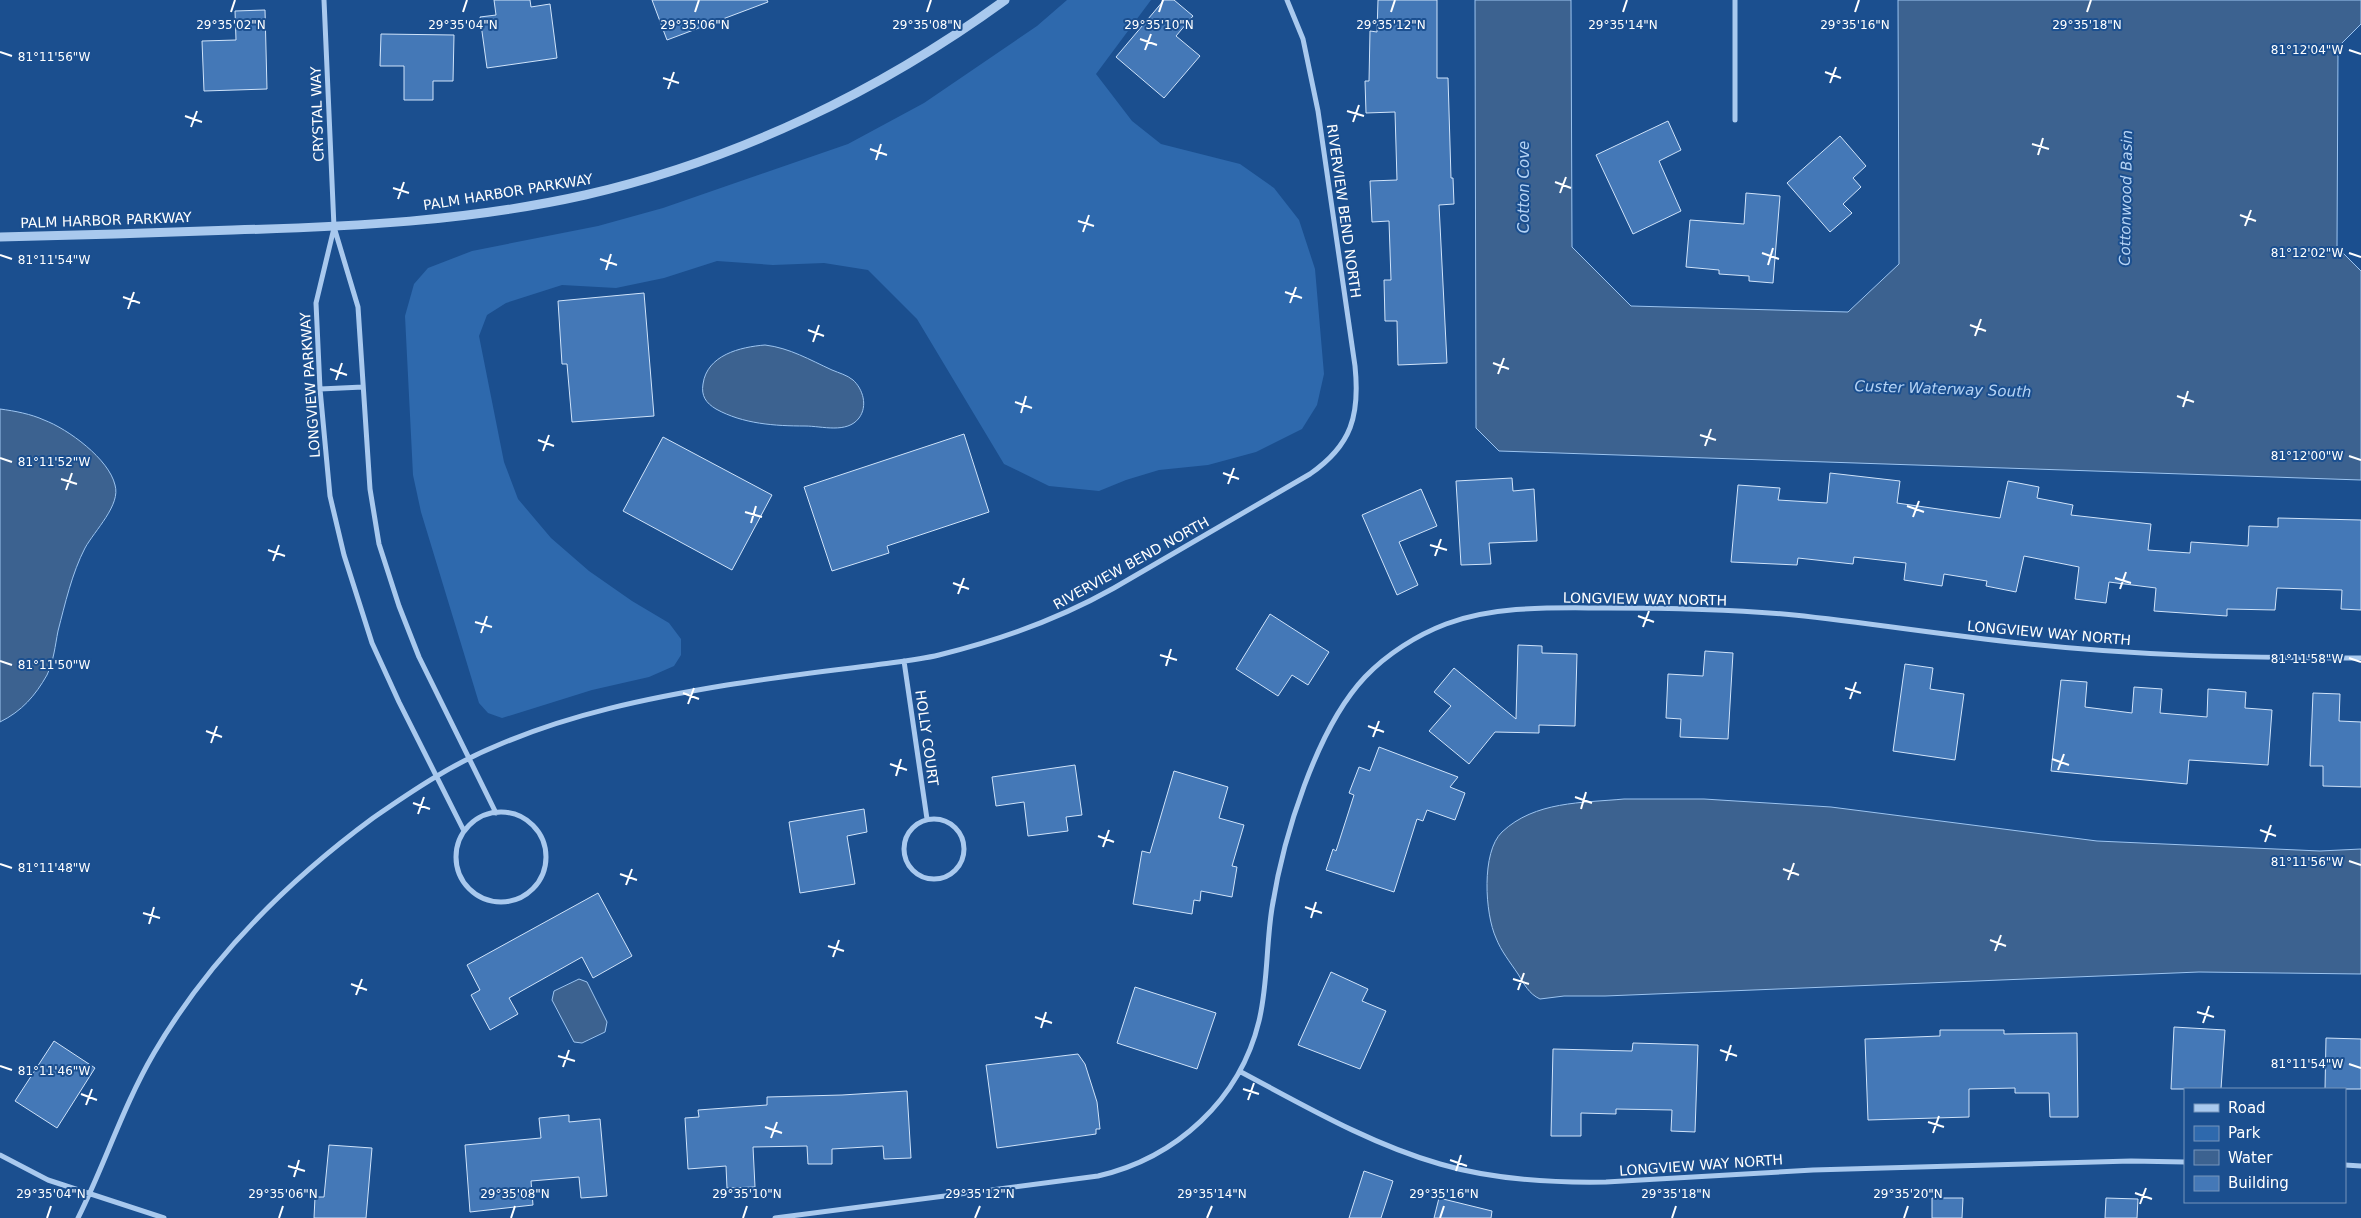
<svg xmlns="http://www.w3.org/2000/svg" width="2361" height="1218" viewBox="0 0 2361 1218" font-family="'DejaVu Sans',sans-serif">
	<style>
		.green { fill: #2e69ad }
		.water { fill: #3c6290; stroke: #9cc4f0 }
		.building { fill: #4478b7; stroke: #cfe3fa }
		.lines { fill: none; stroke-linecap: round; stroke-linejoin: round }
		.minor { stroke: #a9c9ee; stroke-width: 5 }
		.tertiary { stroke: #a9c9ee; stroke-width: 9 }
		.ticks { fill: none; stroke: #fff; stroke-width: 2 }
		.labels { text-anchor: middle; dominant-baseline: central; stroke-width: 4; stroke-linejoin: round; paint-order: stroke }
		.street-label { font-size: 14px; fill: #fff; stroke: #1b4f8f }
		.water-label { font-size: 15px; font-style: italic; fill: #b5d3f5; stroke: #1b4f8f }
		.ticks-label { font-size: 12px; text-anchor: middle; fill: #fff; stroke: #1b4f8f; stroke-width: 4; stroke-linejoin: round; paint-order: stroke }
	</style>
	<rect width="100%" height="100%" fill="#1b4f8f"/>
	<!-- green -->
	<path class="green" d="M 1067,0 L 1151,0 L 1096,74 L 1132,121 L 1161,144 L 1240,164 L 1274,188 L 1299,220 L 1315,269 L 1324,374 L 1317,405 L 1302,429 L 1256,452 L 1208,465 L 1159,470 L 1126,480 L 1099,491 L 1049,486 L 1004,464 L 917,319 L 868,270 L 824,263 L 773,265 L 717,261 L 664,278 L 616,288 L 562,285 L 506,303 L 487,315 L 479,336 L 504,462 L 518,499 L 551,538 L 589,571 L 632,601 L 669,623 L 681,639 L 681,655 L 674,666 L 649,677 L 592,690 L 502,718 L 488,713 L 479,703 L 421,512 L 413,475 L 405,316 L 414,284 L 428,268 L 472,251 L 598,226 L 663,208 L 848,144 L 924,103 L 1037,26 Z"/>
	<!-- water -->
	<path class="water" d="M 1475,0 L 1571,0 L 1572,247 L 1631,306 L 1848,312 L 1899,264 L 1898,0 L 2361,0 L 2361,24 L 2338,47 L 2337,247 L 2361,271 L 2361,480 L 1499,451 L 1476,428 Z
		M 765,345 C 790,348 810,360 832,370 C 839,373 847,375 853,380 C 863,389 868,406 859,418 C 847,434 822,426 805,426 C 775,426 743,424 716,409 C 706,403 701,396 703,384 C 707,355 740,347 765,345 Z
		M 0,409 C 15,411 31,414 44,420 C 68,429 109,459 115,485 C 121,505 95,530 85,548 C 72,573 65,604 58,631 C 55,646 54,660 47,675 C 35,696 22,711 0,722 Z
		M 1624,799 L 1704,799 L 1831,807 L 2097,841 L 2320,851 L 2361,849 L 2361,974 L 2199,972 L 1605,996 L 1564,996 L 1540,999 C 1529,994 1524,984 1518,974 C 1510,962 1501,951 1496,938 C 1485,914 1481,852 1502,832 C 1535,801 1582,803 1624,799 Z
		M 579,979 L 587,982 L 607,1022 L 605,1032 L 582,1043 L 574,1042 L 552,1000 L 554,991 Z"/>
	<!-- building -->
	<path class="building" d="M 494,0 L 530,0 L 531,7 L 550,4 L 557,58 L 487,68 L 480,17 L 496,15 Z
		M 652,0 L 767,0 L 768,2 L 667,40 Z
		M 1164,0 L 1174,0 L 1193,16 L 1176,36 L 1200,56 L 1164,98 L 1116,57 Z
		M 1378,0 L 1437,0 L 1437,78 L 1448,78 L 1451,178 L 1453,178 L 1454,204 L 1439,205 L 1447,363 L 1398,365 L 1397,321 L 1385,321 L 1384,280 L 1391,280 L 1389,221 L 1372,222 L 1370,181 L 1397,180 L 1395,112 L 1366,113 L 1365,81 L 1369,81 L 1370,31 L 1377,32 Z
		M 265,10 L 267,89 L 204,91 L 202,41 L 236,40 L 235,11 Z
		M 381,34 L 454,35 L 453,81 L 433,81 L 433,100 L 404,100 L 404,66 L 380,66 Z
		M 1668,121 L 1681,150 L 1659,161 L 1681,211 L 1633,234 L 1596,155 Z
		M 1840,136 L 1866,166 L 1853,178 L 1861,187 L 1843,204 L 1852,213 L 1830,232 L 1787,183 Z
		M 1746,193 L 1780,196 L 1773,283 L 1749,281 L 1749,276 L 1719,274 L 1719,270 L 1686,267 L 1690,220 L 1744,224 Z
		M 644,293 L 654,416 L 572,422 L 567,364 L 562,364 L 558,301 Z
		M 964,434 L 989,512 L 887,546 L 889,553 L 832,571 L 804,487 Z
		M 663,437 L 772,495 L 732,570 L 623,511 Z
		M 1830,473 L 1900,481 L 1897,503 L 2000,518 L 2008,481 L 2039,487 L 2037,498 L 2073,505 L 2071,515 L 2151,524 L 2148,550 L 2190,553 L 2191,542 L 2248,546 L 2249,526 L 2278,527 L 2278,518 L 2361,520 L 2361,610 L 2341,609 L 2342,590 L 2277,588 L 2275,610 L 2227,609 L 2227,616 L 2154,611 L 2156,588 L 2109,582 L 2106,603 L 2075,599 L 2079,567 L 2024,556 L 2016,592 L 1986,586 L 1987,581 L 1944,574 L 1942,586 L 1904,580 L 1906,563 L 1854,557 L 1853,564 L 1798,558 L 1797,565 L 1731,562 L 1738,485 L 1780,488 L 1778,500 L 1827,503 Z
		M 1512,478 L 1513,491 L 1534,489 L 1537,541 L 1489,543 L 1491,564 L 1461,565 L 1456,481 Z
		M 1421,489 L 1437,526 L 1399,542 L 1418,585 L 1397,595 L 1362,515 Z
		M 1270,614 L 1329,652 L 1308,685 L 1292,675 L 1278,696 L 1236,669 Z
		M 1518,645 L 1542,646 L 1542,653 L 1577,654 L 1575,726 L 1539,725 L 1539,733 L 1495,732 L 1469,764 L 1429,731 L 1451,706 L 1434,692 L 1454,668 L 1516,719 Z
		M 1705,651 L 1733,653 L 1728,739 L 1680,737 L 1681,719 L 1666,718 L 1668,674 L 1703,676 Z
		M 1905,664 L 1933,668 L 1930,689 L 1964,694 L 1955,760 L 1893,751 Z
		M 2061,680 L 2087,682 L 2085,707 L 2132,713 L 2134,687 L 2162,689 L 2160,713 L 2207,717 L 2208,689 L 2246,692 L 2245,708 L 2272,710 L 2268,765 L 2189,760 L 2187,784 L 2051,771 Z
		M 2313,693 L 2340,694 L 2339,721 L 2361,722 L 2361,787 L 2323,786 L 2323,766 L 2310,766 Z
		M 1379,747 L 1458,777 L 1450,787 L 1465,793 L 1455,820 L 1427,810 L 1423,821 L 1417,819 L 1394,892 L 1326,870 L 1333,849 L 1336,851 L 1354,795 L 1349,793 L 1359,767 L 1370,771 Z
		M 1075,765 L 1082,815 L 1066,817 L 1068,831 L 1028,836 L 1024,802 L 996,806 L 992,777 Z
		M 1174,771 L 1228,787 L 1219,818 L 1244,825 L 1232,866 L 1237,867 L 1232,897 L 1201,891 L 1200,901 L 1194,900 L 1192,914 L 1133,904 L 1142,851 L 1150,853 Z
		M 864,809 L 867,832 L 847,836 L 855,884 L 800,893 L 789,822 Z
		M 598,893 L 632,956 L 593,978 L 582,957 L 509,998 L 518,1014 L 490,1030 L 471,995 L 480,990 L 467,965 Z
		M 1331,972 L 1368,989 L 1362,1001 L 1386,1011 L 1360,1069 L 1298,1045 Z
		M 1135,987 L 1216,1013 L 1197,1069 L 1117,1043 Z
		M 2174,1027 L 2225,1030 L 2221,1089 L 2171,1089 Z
		M 1940,1030 L 2004,1030 L 2004,1034 L 2077,1033 L 2078,1117 L 2050,1117 L 2049,1093 L 2015,1093 L 2015,1088 L 1969,1089 L 1969,1117 L 1868,1120 L 1865,1039 L 1940,1036 Z
		M 2326,1038 L 2361,1039 L 2361,1089 L 2325,1089 Z
		M 54,1041 L 95,1068 L 57,1128 L 15,1101 Z
		M 1633,1043 L 1698,1045 L 1695,1132 L 1671,1131 L 1672,1110 L 1616,1109 L 1616,1114 L 1581,1113 L 1581,1136 L 1551,1136 L 1553,1049 L 1632,1051 Z
		M 1078,1054 L 1085,1064 L 1097,1102 L 1100,1129 L 1096,1129 L 1096,1134 L 997,1148 L 986,1065 Z
		M 907,1091 L 911,1158 L 884,1159 L 883,1146 L 832,1149 L 832,1164 L 808,1164 L 807,1146 L 753,1147 L 755,1187 L 727,1188 L 726,1166 L 688,1169 L 685,1118 L 699,1117 L 698,1110 L 767,1105 L 767,1097 L 842,1095 Z
		M 569,1115 L 569,1122 L 600,1119 L 607,1196 L 581,1198 L 579,1177 L 531,1181 L 533,1205 L 470,1212 L 465,1145 L 541,1138 L 539,1118 Z
		M 329,1145 L 372,1148 L 366,1218 L 314,1218 L 315,1197 L 324,1197 Z
		M 1364,1171 L 1393,1181 L 1381,1218 L 1349,1218 Z
		M 1439,1198 L 1492,1211 L 1491,1218 L 1434,1218 Z
		M 1932,1198 L 1963,1198 L 1962,1218 L 1932,1218 Z
		M 2106,1198 L 2138,1199 L 2137,1218 L 2105,1218 Z"/>
	<g class="lines">
		<!-- minor -->
		<path class="minor" d="M 324,0 L 334,227 L 358,307 L 370,489 L 379,544 L 399,606 L 419,657 L 496,813
			M 1735,0 L 1735,120
			M 334,228 L 316,303 L 320,389 L 330,496 L 344,555 L 372,643 L 399,702 L 464,831
			M 320,389 L 363,387
			M 904,661 L 927,819
			M456 857a45 45 0 1 1 90 0a45 45 0 1 1-90 0Z
			M904 849a30 30 0 1 1 60 0a30 30 0 1 1-60 0Z
			M 1241,1072 C 1305,1106 1370,1144 1440,1164 C 1494,1180 1551,1183 1606,1182 L 1813,1170 L 2131,1161 L 2185,1162
			M 0,1155 L 48,1180 L 164,1218
			M 2345,1165 L 2361,1166
			M 78,1218 C 105,1164 123,1106 154,1053 C 209,959 285,883 373,818 C 412,791 452,764 496,746 C 570,714 648,698 727,685 C 776,677 826,671 875,665 C 896,662 918,660 939,655 C 1000,640 1059,619 1114,588 L 1310,474 C 1352,445 1360,415 1355,366 L 1318,111 L 1303,39 L 1287,0
			M 775,1218 L 1098,1176 C 1176,1158 1240,1100 1259,1021 C 1268,984 1266,945 1272,908 C 1283,838 1316,729 1365,677 C 1387,654 1417,635 1446,624 C 1496,605 1555,608 1607,608 C 1669,608 1732,609 1794,615 C 1870,623 1944,635 2020,643 C 2133,656 2248,658 2361,658"/>
		<!-- tertiary -->
		<path class="tertiary" d="M 0,237 C 78,235 155,233 233,230 C 351,227 469,221 585,195 C 737,160 880,91 1005,0"/>
	</g>
	<!-- ticks -->
	<path class="ticks" d="M 231,12 L 235,0M 463,12 L 467,0M 695,12 L 699,0M 927,12 L 931,0M 1159,12 L 1163,0M 1391,12 L 1395,0M 1623,12 L 1627,0M 1855,12 L 1859,0M 2087,12 L 2091,0M 1140,39 L 1157,45M 1145,50 L 1151,34M 2349,50 L 2361,54M 0,52 L 12,56M 1825,72 L 1841,78M 663,78 L 679,83M 1830,83 L 1836,67M 668,89 L 674,72M 1347,111 L 1364,116M 185,116 L 202,122M 1353,122 L 1359,105M 191,127 L 197,111M 2032,144 L 2049,149M 870,149 L 887,155M 2038,155 L 2043,138M 876,160 L 881,144M 1555,182 L 1571,188M 393,188 L 409,193M 1560,193 L 1566,177M 398,199 L 404,182M 2240,215 L 2256,221M 1078,221 L 1094,226M 2245,226 L 2251,210M 1083,232 L 1089,215M 1762,253 L 1779,259M 2349,253 L 2361,257M 0,255 L 12,259M 600,259 L 617,265M 1768,265 L 1773,248M 606,270 L 611,254M 1285,292 L 1302,298M 123,297 L 140,303M 1290,303 L 1296,287M 128,309 L 134,292M 1970,325 L 1986,331M 808,330 L 824,336M 1975,336 L 1981,319M 813,342 L 819,325M 1493,363 L 1509,369M 330,369 L 347,375M 1498,374 L 1504,358M 336,380 L 342,363M 2177,396 L 2194,402M 1015,402 L 1032,408M 2183,407 L 2188,391M 1021,413 L 1026,396M 1700,435 L 1716,440M 538,440 L 554,446M 1705,446 L 1711,429M 543,451 L 549,435M 2349,456 L 2361,460M 0,458 L 12,462M 1223,473 L 1239,479M 61,479 L 77,484M 1228,484 L 1234,468M 66,490 L 72,473M 1907,506 L 1924,512M 745,512 L 762,517M 1913,517 L 1919,501M 751,523 L 756,506M 1430,545 L 1447,550M 268,550 L 285,556M 1435,556 L 1441,539M 273,561 L 279,545M 2115,578 L 2131,583M 953,583 L 969,589M 2120,589 L 2126,572M 958,594 L 964,578M 1638,616 L 1654,622M 475,622 L 492,627M 1643,627 L 1649,611M 481,633 L 487,616M 1160,655 L 1177,660M 2349,658 L 2361,662M 0,661 L 12,665M 1166,666 L 1171,649M 1845,688 L 1861,693M 683,693 L 699,699M 1850,699 L 1856,682M 688,704 L 694,688M 1368,726 L 1384,732M 206,731 L 222,737M 1373,737 L 1379,721M 211,743 L 217,726M 2052,759 L 2069,765M 890,764 L 907,770M 2058,770 L 2064,754M 896,776 L 901,759M 1575,797 L 1592,803M 413,803 L 430,809M 1581,809 L 1586,792M 418,814 L 424,797M 2260,830 L 2276,836M 1098,836 L 1114,842M 2265,842 L 2271,825M 1103,847 L 1109,830M 2349,861 L 2361,865M 0,864 L 12,868M 1783,869 L 1799,875M 620,874 L 637,880M 1788,880 L 1794,863M 626,885 L 632,869M 1305,907 L 1322,913M 143,913 L 160,918M 1311,918 L 1316,902M 149,924 L 154,907M 1990,940 L 2006,946M 828,946 L 844,951M 1995,951 L 2001,935M 833,957 L 839,940M 1513,979 L 1529,984M 351,984 L 367,990M 1518,990 L 1524,973M 356,995 L 362,979M 2197,1012 L 2214,1017M 1035,1017 L 1052,1023M 2203,1023 L 2209,1006M 1041,1028 L 1046,1012M 1720,1050 L 1737,1056M 558,1056 L 575,1061M 1726,1061 L 1731,1045M 2349,1064 L 2361,1068M 0,1066 L 12,1070M 563,1067 L 569,1050M 1243,1089 L 1259,1094M 81,1094 L 97,1100M 1248,1100 L 1254,1083M 86,1105 L 92,1089M 1928,1122 L 1944,1127M 765,1127 L 782,1133M 1933,1133 L 1939,1116M 771,1138 L 777,1122M 1450,1160 L 1467,1166M 288,1166 L 305,1171M 1456,1171 L 1461,1155M 294,1177 L 299,1160M 2135,1193 L 2152,1199M 2140,1204 L 2146,1188M 47,1218 L 51,1206M 279,1218 L 283,1206M 511,1218 L 515,1206M 743,1218 L 747,1206M 975,1218 L 980,1206M 1207,1218 L 1212,1206M 1440,1218 L 1444,1206M 1672,1218 L 1676,1206M 1904,1218 L 1908,1206"/>
	<g class="labels">
		<!-- street labels -->
		<g class="street-label">
			<text transform="translate(317 114) rotate(-92)">CRYSTAL WAY</text>
			<text transform="translate(508 192) rotate(-9)">PALM HARBOR PARKWAY</text>
			<text transform="translate(1344 211) rotate(82)">RIVERVIEW BEND NORTH</text>
			<text transform="translate(106 220) rotate(-2)">PALM HARBOR PARKWAY</text>
			<text transform="translate(310 385) rotate(-94)">LONGVIEW PARKWAY</text>
			<text transform="translate(1131 563) rotate(-29)">RIVERVIEW BEND NORTH</text>
			<text transform="translate(1645 599) rotate(1)">LONGVIEW WAY NORTH</text>
			<text transform="translate(2049 633) rotate(5)">LONGVIEW WAY NORTH</text>
			<text transform="translate(927 738) rotate(82)">HOLLY COURT</text>
			<text transform="translate(1701 1165) rotate(-4)">LONGVIEW WAY NORTH</text>
		</g>
		<!-- water labels -->
		<g class="water-label">
			<text transform="translate(1524 187) rotate(-90)">Cotton Cove</text>
			<text transform="translate(2126 198) rotate(-89)">Cottonwood Basin</text>
			<text transform="translate(1943 389) rotate(2)">Custer Waterway South</text>
		</g>
	</g>
	<g class="ticks-label">
		<text x="231" y="29">29°35'02"N</text>
		<text x="463" y="29">29°35'04"N</text>
		<text x="695" y="29">29°35'06"N</text>
		<text x="927" y="29">29°35'08"N</text>
		<text x="1159" y="29">29°35'10"N</text>
		<text x="1391" y="29">29°35'12"N</text>
		<text x="1623" y="29">29°35'14"N</text>
		<text x="1855" y="29">29°35'16"N</text>
		<text x="2087" y="29">29°35'18"N</text>
		<text x="2307" y="54">81°12'04"W</text>
		<text x="54" y="61">81°11'56"W</text>
		<text x="2307" y="257">81°12'02"W</text>
		<text x="54" y="264">81°11'54"W</text>
		<text x="2307" y="460">81°12'00"W</text>
		<text x="54" y="466">81°11'52"W</text>
		<text x="2307" y="663">81°11'58"W</text>
		<text x="54" y="669">81°11'50"W</text>
		<text x="2307" y="866">81°11'56"W</text>
		<text x="54" y="872">81°11'48"W</text>
		<text x="2307" y="1068">81°11'54"W</text>
		<text x="54" y="1075">81°11'46"W</text>
		<text x="51" y="1198">29°35'04"N</text>
		<text x="283" y="1198">29°35'06"N</text>
		<text x="515" y="1198">29°35'08"N</text>
		<text x="747" y="1198">29°35'10"N</text>
		<text x="980" y="1198">29°35'12"N</text>
		<text x="1212" y="1198">29°35'14"N</text>
		<text x="1444" y="1198">29°35'16"N</text>
		<text x="1676" y="1198">29°35'18"N</text>
		<text x="1908" y="1198">29°35'20"N</text>
	</g>
	<!-- legend -->
	<rect x="2184" y="1088" width="162" height="115" fill="#1b4f8f" stroke="#7695bc"/>
	<rect x="2194" y="1104" width="25" height="8" fill="#a9c9ee" stroke="#7695bc"/>
	<text x="2228" y="1113" font-size="15" fill="#ffffff">Road</text>
	<rect x="2194" y="1126" width="25" height="15" fill="#2e69ad" stroke="#7695bc"/>
	<text x="2228" y="1138" font-size="15" fill="#ffffff">Park</text>
	<rect x="2194" y="1150" width="25" height="15" fill="#3c6290" stroke="#7695bc"/>
	<text x="2228" y="1163" font-size="15" fill="#ffffff">Water</text>
	<rect x="2194" y="1176" width="25" height="15" fill="#4478b7" stroke="#7695bc"/>
	<text x="2228" y="1188" font-size="15" fill="#ffffff">Building</text>
</svg>
